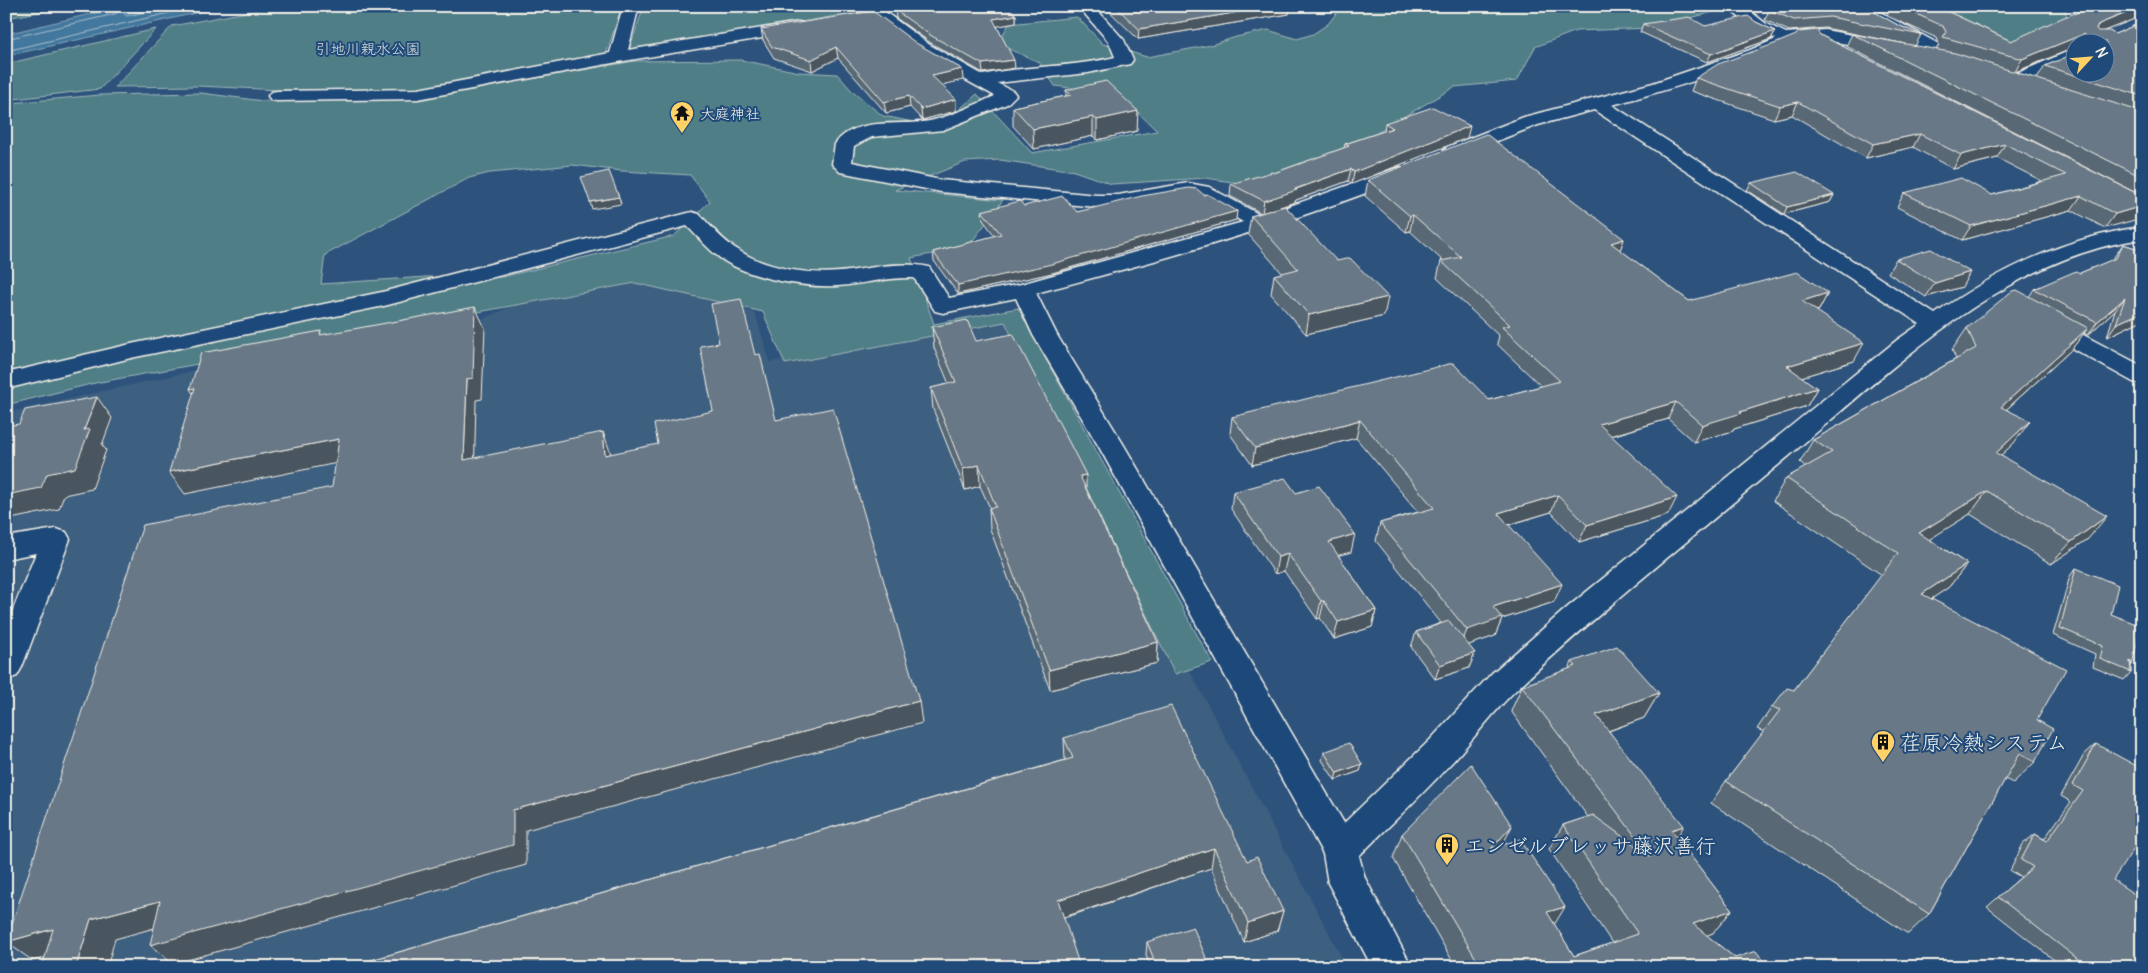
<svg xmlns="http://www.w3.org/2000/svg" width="2148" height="973" viewBox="0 0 2148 973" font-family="Delius,'Klee One',sans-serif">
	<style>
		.built { fill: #3e5e80 }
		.green { fill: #507e87; stroke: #a2b8b8; fill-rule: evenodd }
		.water { fill: #42779e; stroke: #89a8bc }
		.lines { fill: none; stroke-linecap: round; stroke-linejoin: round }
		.shore { stroke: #adc0ca; stroke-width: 1 }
		.minor-casing { stroke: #f4f1e8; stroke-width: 3 }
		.minor { fill: #1f4a7a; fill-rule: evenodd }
		.wall { fill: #596774; stroke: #f4f1e8; fill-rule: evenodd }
		.shaded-wall { fill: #48545e; stroke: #f4f1e8 }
		.building { fill: #677887; stroke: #f4f1e8 }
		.labels { text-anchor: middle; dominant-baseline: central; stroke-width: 4; stroke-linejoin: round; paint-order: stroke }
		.far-park-label { font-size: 15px; fill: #dbe0d9; stroke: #1f4a7a }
		.far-poi-label { font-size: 15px; fill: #f4f1e8; stroke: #1f4a7a; text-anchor: start }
		.near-poi-label { font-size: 21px; fill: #f4f1e8; stroke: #1f4a7a; text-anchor: start }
	</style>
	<rect width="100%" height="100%" fill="#2d537d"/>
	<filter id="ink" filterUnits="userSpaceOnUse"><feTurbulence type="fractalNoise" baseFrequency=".02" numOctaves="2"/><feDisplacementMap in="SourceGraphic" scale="10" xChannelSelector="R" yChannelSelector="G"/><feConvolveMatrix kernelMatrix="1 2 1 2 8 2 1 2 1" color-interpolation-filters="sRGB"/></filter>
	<g filter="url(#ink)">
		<!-- built -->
		<path class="built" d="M 643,274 L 755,313 L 770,362 L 1005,322 L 1347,967 L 6,967 L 6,413 L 292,349 L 468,325 L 538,295 Z"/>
		<!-- green -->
		<path class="green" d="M 6,6 L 73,6 L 6,18 Z
			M 279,6 L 622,6 L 606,54 L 421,89 L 281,90 L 198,86 L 115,87 L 172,26 Z
			M 644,6 L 898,6 L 629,50 Z
			M 1342,6 L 1726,6 L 1718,11 L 1650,28 L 1576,31 L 1535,47 L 1517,81 L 1454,87 L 1372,136 L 1318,163 L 1252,185 L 1206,178 L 1112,184 L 1074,171 L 1000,160 L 965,162 L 895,190 L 1003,200 L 968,247 L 911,258 L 934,324 L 1018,308 L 1212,662 L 1175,674 L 1005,322 L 785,364 L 763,312 L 635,283 L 95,383 L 6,405 L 6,106 L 11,103 L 99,95 L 201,93 L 263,101 L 416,99 L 635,61 L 741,60 L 799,72 L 837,74 L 854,93 L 883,116 L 939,127 L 977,94 L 1032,153 L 1157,131 L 1119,94 L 1055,86 L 1039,62 L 997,44 L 1009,24 L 1077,17 L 1103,44 L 1147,57 L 1211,45 L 1236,37 L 1268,30 L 1297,39 L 1313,34 L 1328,24 ZM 573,165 L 622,171 L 690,175 L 710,201 L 674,236 L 502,277 L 426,277 L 321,284 L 325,255 L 469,178 L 490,173 Z
			M 1918,6 L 2075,6 L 2065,10 L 2068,20 L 2020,50 Z
			M 156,29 L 100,89 L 6,100 L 6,64 Z"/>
		<!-- water -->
		<path class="water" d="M 124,6 L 227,6 L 6,56 L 6,34 Z"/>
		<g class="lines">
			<!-- shore -->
			<path class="shore" d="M 126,6 L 124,14 L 127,16 L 170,6
				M 6,39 L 115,14 L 119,11 L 119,6
				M 6,51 L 199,6"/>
			<!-- minor casing -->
			<g class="minor-casing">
				<path id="minor" d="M 623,6 L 639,6 L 628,50 L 799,22 L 805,24 L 807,27 L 805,30 L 799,32 L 618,62 L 418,99 L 277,101 L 271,100 L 268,96 L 271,92 L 277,91 L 418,89 L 610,53 Z
					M 1086,6 L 1102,6 L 1100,13 L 1124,40 L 1133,60 L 1130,64 L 1088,73 L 997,83 L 1013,91 L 1016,95 L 1007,104 L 943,130 L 872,137 L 854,146 L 852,162 L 941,180 L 1097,195 L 1118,195 L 1188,183 L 1209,187 L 1262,216 L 1394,169 L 1401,167 L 1408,169 L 1411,173 L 1408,177 C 1287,225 1162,260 1036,293 L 1057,335 L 1125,447 L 1344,823 L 1430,740 L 1492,673 L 1569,606 L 1897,340 L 1920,324 L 1594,110 L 1538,125 L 1461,155 L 1454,157 L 1447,155 L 1444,151 L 1447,147 L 1524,117 L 1653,83 L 1750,50 L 1776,39 L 1753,29 L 1726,6 L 1744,6 L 1765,23 L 1786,33 L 1825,30 L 1885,41 L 1891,42 L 1893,46 L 1891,50 L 1885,51 L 1825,40 L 1792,43 L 1790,46 C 1732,70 1672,89 1612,105 L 1935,314 C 1998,270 2065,237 2142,227 L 2142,239 C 2003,258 1891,370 1789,456 C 1738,498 1688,541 1637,583 C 1596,618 1554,653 1516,690 C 1494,711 1476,736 1455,759 C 1425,792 1391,824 1359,856 L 1365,878 L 1412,967 L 1372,967 L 1328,883 L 1323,854 L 1099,447 L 1033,335 L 1016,298 L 943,313 L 935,311 L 914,278 C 888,277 863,284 838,286 C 803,288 748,278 720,258 C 708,249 698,237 687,226 L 384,306 L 131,358 L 6,389 L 6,373 L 131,344 L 382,292 L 692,212 L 699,214 C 711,226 721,239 735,248 C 766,270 813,276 849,271 C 875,267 903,261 929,267 L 949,298 L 1021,284 L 1243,222 L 1197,196 L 1188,195 L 1118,207 L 1097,207 L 941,192 L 840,172 L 832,164 L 835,144 C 856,114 904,128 934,120 C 954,115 976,104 995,96 C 952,73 910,49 872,17 L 870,14 L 872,11 L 884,11 L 930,45 L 983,75 C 1026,65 1072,68 1115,57 L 1109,42 L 1084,13 Z
					M 1850,6 L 1869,6 L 1948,49 L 1962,60 L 1959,64 L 1953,65 L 1947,64 L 1876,24 Z
					M 2076,48 L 2076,60 L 2023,84 L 2017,85 L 2011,84 L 2008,80 L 2011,76 Z
					M 2045,317 L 2053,319 L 2142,366 L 2142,384 L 2133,382 L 2037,329 L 2033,324 L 2037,319 Z
					M 56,529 L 66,532 L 70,539 L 22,667 L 17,676 L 6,680 L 6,627 L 36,553 L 6,559 L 6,537 Z"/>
			</g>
			<!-- minor -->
			<use href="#minor" class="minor"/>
		</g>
		<!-- wall -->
		<path class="wall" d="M 1104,6 L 1290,6 L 1289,14 L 1138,39 Z
			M 1770,6 L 1864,6 L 1896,24 L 1921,35 L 1915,46 L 1936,50 L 1939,44 L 1937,38 L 1887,16 L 1892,6 L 1936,6 L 2011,41 L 2137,18 L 2104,31 L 2115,34 L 2142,22 L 2142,196 L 1846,46 L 1852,34 L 1906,44 L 1825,28 L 1789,31 L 1765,20 L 1769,10 L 1773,9 ZM 2076,42 L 2106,42 L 2045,66 L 2037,79 L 2015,72 L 2076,47 Z
			M 895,10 L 1016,15 L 1016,23 L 997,26 L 1015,68 L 983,73 L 931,43 L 896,18 Z
			M 1756,22 L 1775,31 L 1771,39 L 1707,62 L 1640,32 L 1643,24 L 1705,26 Z
			M 761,29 L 963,80 L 941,85 L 956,111 L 922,120 L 910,107 L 886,113 L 838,58 L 812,71 L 774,58 L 763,40 Z
			M 1820,35 L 2142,196 L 2105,228 L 2071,210 L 1962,240 L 1897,207 L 1904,193 L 1992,195 L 2042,181 L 1997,158 L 1953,169 L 1913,147 L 1866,158 L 1792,115 L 1774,119 L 1691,91 L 1696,78 Z
			M 1066,90 L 1137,131 L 1097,140 L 1093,136 L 1034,149 L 1013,126 L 1013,107 L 1066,96 Z
			M 1385,123 L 1467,138 L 1359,181 L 1352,184 L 1348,181 L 1296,200 L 1295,202 L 1285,206 L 1384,316 L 1306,334 L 1271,294 L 1274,275 L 1282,273 L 1248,234 L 1251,216 L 1261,213 L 1230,196 L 1231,184 L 1274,173 L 1344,148 L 1345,144 L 1384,131 Z
			M 1368,180 L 1624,239 L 1620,250 L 1689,301 L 1828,293 L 1819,310 L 1817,311 L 1854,361 L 1801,377 L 1817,388 L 1807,406 L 1734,429 L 1733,431 L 1694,442 L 1668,419 L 1612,436 L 1668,515 L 1579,542 L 1551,512 L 1509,525 L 1554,602 L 1502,619 L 1495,636 L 1468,645 L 1475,653 L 1469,668 L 1435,679 L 1411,647 L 1416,632 L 1441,623 L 1376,541 L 1380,523 L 1418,512 L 1356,438 L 1252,465 L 1230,434 L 1232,417 L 1489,400 L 1541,386 L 1497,344 L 1499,336 L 1437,278 L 1441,261 L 1443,261 L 1410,231 L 1406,232 L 1365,196 Z
			M 1751,183 L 1834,195 L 1830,202 L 1784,214 L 1747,190 Z
			M 1204,195 L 1236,220 L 1052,273 L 958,294 L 934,261 L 933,252 L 995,236 L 983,220 L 982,211 L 1024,206 L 1077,212 Z
			M 2123,244 L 2142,250 L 2142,320 L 2107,337 L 2115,310 L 2088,335 L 2084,333 L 2071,350 L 2007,409 L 2014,443 L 2001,455 L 2088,539 L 2051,564 L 1970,514 L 1929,539 L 1967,564 L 1949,587 L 1931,599 L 2037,720 L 2035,762 L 2013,783 L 2005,779 L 1929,914 L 1908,934 L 1711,803 L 1726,781 L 1764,732 L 1757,729 L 1772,707 L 1794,690 L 1882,575 L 1773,501 L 1786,478 L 1806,467 L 1800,462 L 1813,440 L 1956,359 L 1952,350 L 1967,328 L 2029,297 L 2034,289 L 2080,273 L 2112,260 Z
			M 1896,259 L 1962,287 L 1926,297 L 1888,273 Z
			M 932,327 L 976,341 L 1086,488 L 1158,642 L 1157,663 L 1050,690 L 990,529 L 989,508 L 990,508 L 980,486 L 965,490 L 933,409 L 931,388 L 949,384 L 934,348 Z
			M 1233,492 L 1296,493 L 1351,552 L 1338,555 L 1376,610 L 1372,627 L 1334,639 L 1320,618 L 1317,619 L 1284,571 L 1275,574 L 1231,509 Z
			M 2076,568 L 2111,614 L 2132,665 L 2131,667 L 2131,672 L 2124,680 L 2093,667 L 2095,654 L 2053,635 L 2070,576 Z
			M 1572,662 L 1659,693 L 1644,718 L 1609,731 L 1676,837 L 1732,910 L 1713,933 L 1706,935 L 1735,958 L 1768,967 L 1456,967 L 1393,858 L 1402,834 L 1502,845 L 1554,924 L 1574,956 L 1612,943 L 1549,849 L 1563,825 L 1588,817 L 1511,711 L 1522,686 L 1569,669 Z
			M 1064,738 L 1247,861 L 1283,911 L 1277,931 L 1244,942 L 1211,868 L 1064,918 L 347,967 L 1065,760 Z
			M 2096,744 L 2113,880 L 2142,967 L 2063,967 L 1987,907 L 2021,877 L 2010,871 L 2023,844 L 2035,834 L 2044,839 L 2071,802 L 2061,796 L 2084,755 Z
			M 1324,752 L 1362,764 L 1360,771 L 1335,780 L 1322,760 Z
			M 1147,942 L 1210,967 L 1151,967 L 1146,955 Z"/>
		<!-- shaded-wall -->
		<path class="shaded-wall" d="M 1275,6 L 1290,6 L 1289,14 L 1138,39 L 1139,29 Z
			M 2142,7 L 2142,10 L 2137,18 L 2091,36 L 2099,24 Z
			M 1016,15 L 1016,23 L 993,27 L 993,19 Z
			M 1775,31 L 1771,39 L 1707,62 L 1711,54 Z
			M 2084,34 L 2079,42 L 2076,42 L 2076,47 L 2015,72 L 2022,59 Z
			M 836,47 L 838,58 L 812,71 L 811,60 Z
			M 1014,60 L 1015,68 L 983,73 L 982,64 Z
			M 962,69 L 963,80 L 933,87 L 932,76 Z
			M 909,96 L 910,107 L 886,113 L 884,102 Z
			M 956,99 L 956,111 L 922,120 L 921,109 Z
			M 1798,102 L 1792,115 L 1774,119 L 1780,106 Z
			M 1138,111 L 1137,131 L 1097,140 L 1097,120 Z
			M 1093,117 L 1093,136 L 1034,149 L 1033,129 Z
			M 1470,126 L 1467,138 L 1352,184 L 1354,172 Z
			M 1920,134 L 1913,147 L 1866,158 L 1873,144 Z
			M 2005,144 L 1997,158 L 1953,169 L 1961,155 Z
			M 1351,169 L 1348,181 L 1296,200 L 1295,202 L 1262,213 L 1264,201 Z
			M 1834,195 L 1830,202 L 1784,214 L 1787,207 Z
			M 2081,196 L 2071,210 L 1962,240 L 1971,226 Z
			M 619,197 L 621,204 L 592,209 L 590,202 Z
			M 2142,206 L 2142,218 L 2105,228 L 2115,214 Z
			M 1237,211 L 1236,220 L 1052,273 L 958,294 L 958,285 Z
			M 1413,215 L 1410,231 L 1406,232 L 1410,216 Z
			M 1624,239 L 1618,256 L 1611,243 Z
			M 1970,272 L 1962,287 L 1926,297 L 1935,283 Z
			M 1828,293 L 1819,310 L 1793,318 L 1802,301 Z
			M 1388,297 L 1384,316 L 1306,334 L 1309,315 Z
			M 2125,298 L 2115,310 L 2088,335 L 2097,322 Z
			M 475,307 L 485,328 L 482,399 L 476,400 L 474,482 L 464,460 L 467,379 Z
			M 2142,312 L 2142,320 L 2107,337 L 2116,324 Z
			M 2088,328 L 2071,350 L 1985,429 L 2001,407 Z
			M 1864,343 L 1854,361 L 1778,384 L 1787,366 Z
			M 195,388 L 205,411 L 190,389 Z
			M 1817,388 L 1807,406 L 1734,429 L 1733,431 L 1694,442 L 1702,425 L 1740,412 Z
			M 97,397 L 112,418 L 102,445 L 106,450 L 92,489 L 64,495 L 59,509 L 6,520 L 6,495 L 47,474 L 84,430 Z
			M 1676,402 L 1668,419 L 1592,441 L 1599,424 Z
			M 1360,420 L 1356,438 L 1252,465 L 1255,448 Z
			M 2030,421 L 2014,443 L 1980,475 L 1996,453 Z
			M 603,432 L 611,454 L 605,455 Z
			M 339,439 L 352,460 L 185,494 L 169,472 Z
			M 979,465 L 980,486 L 965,490 L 963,469 Z
			M 1086,475 L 1086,496 L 1080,476 Z
			M 1987,491 L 1970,514 L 1903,556 L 1919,533 Z
			M 1558,495 L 1551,512 L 1491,530 L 1498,513 Z
			M 1677,497 L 1668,515 L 1579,542 L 1587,525 Z
			M 2107,516 L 2088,539 L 2051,564 L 2071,542 Z
			M 1355,534 L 1351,552 L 1325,559 L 1329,542 Z
			M 1288,554 L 1284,571 L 1275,574 L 1278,557 Z
			M 1967,564 L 1949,587 L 1905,617 L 1922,594 Z
			M 1562,584 L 1554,602 L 1502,619 L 1495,636 L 1460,648 L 1467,630 L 1493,607 Z
			M 1321,601 L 1324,601 L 1320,618 L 1317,619 Z
			M 1376,610 L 1372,627 L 1334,639 L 1338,622 Z
			M 1158,642 L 1157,663 L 1050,690 L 1049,670 Z
			M 1475,653 L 1469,668 L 1435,679 L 1440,665 Z
			M 1659,693 L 1644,718 L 1583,740 L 1596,715 Z
			M 919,701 L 922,723 L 526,830 L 526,865 L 173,964 L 150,945 L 513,810 Z
			M 1362,764 L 1360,771 L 1335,780 L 1337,773 Z
			M 1512,826 L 1500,850 L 1491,849 Z
			M 1684,826 L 1668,850 L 1671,830 Z
			M 1214,848 L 1211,868 L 1058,919 L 1058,900 Z
			M 160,901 L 183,920 L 115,939 L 107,967 L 76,967 L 91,919 Z
			M 1565,907 L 1551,930 L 1547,912 Z
			M 1732,910 L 1713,933 L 1675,947 L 1693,924 Z
			M 1283,911 L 1277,931 L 1244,942 L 1248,923 Z
			M 53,929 L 79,948 L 33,961 L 6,942 Z"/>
		<!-- building -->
		<path class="building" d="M 918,6 L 1008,6 L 1016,15 L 993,19 L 1014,60 L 982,64 L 930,35 L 895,10 Z
			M 1115,6 L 1275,6 L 1139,29 Z
			M 1785,6 L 1864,6 L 1896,24 L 1921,35 L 1830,17 L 1794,20 L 1769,10 Z
			M 1898,6 L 1936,6 L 2011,41 L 2064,17 L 2097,6 L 2142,6 L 2099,24 L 2096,29 L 2098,31 L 2112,31 L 2115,34 L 2142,22 L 2142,96 L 2045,66 L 2076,53 L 2076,72 L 2106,72 L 2106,42 L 2084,42 L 2084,34 L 2022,59 L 1943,37 L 1946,32 L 1943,26 Z
			M 873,11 L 916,43 L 962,69 L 932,76 L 956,99 L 921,109 L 909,96 L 884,102 L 836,47 L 811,60 L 772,47 L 761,29 Z
			M 1748,16 L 1756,22 L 1775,31 L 1711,54 L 1643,24 L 1689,17 L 1705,26 Z
			M 1817,30 L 1820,35 L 2142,196 L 2142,206 L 2115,214 L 2081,196 L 1971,226 L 1904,193 L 1961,178 L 1992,195 L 2066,175 L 2005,144 L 1961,155 L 1920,134 L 1873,144 L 1798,102 L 1780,106 L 1696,78 L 1718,64 L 1774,44 L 1796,35 L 1798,32 Z
			M 1852,34 L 1955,53 L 2142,112 L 2142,177 Z
			M 1106,81 L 1138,111 L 1097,120 L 1093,117 L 1033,129 L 1013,107 L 1071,95 L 1066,90 Z
			M 1433,107 L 1470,126 L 1362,169 L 1354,172 L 1351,169 L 1295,189 L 1297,190 L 1264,201 L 1231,184 L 1272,172 L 1274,173 L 1349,146 L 1345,144 L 1393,128 L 1385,123 Z
			M 1486,134 L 1624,239 L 1611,243 L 1689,301 L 1797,272 L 1828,293 L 1802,301 L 1864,343 L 1787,366 L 1817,388 L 1740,412 L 1742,413 L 1702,425 L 1676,402 L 1599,424 L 1677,497 L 1587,525 L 1558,495 L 1498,513 L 1562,584 L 1493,607 L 1502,618 L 1467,630 L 1380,523 L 1434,508 L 1360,420 L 1255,448 L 1232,417 L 1453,363 L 1489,400 L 1560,381 L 1502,327 L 1510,325 L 1441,261 L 1461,257 L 1413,215 L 1410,216 L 1368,180 Z
			M 609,171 L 619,197 L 590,202 L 581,177 Z
			M 1797,172 L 1834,195 L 1787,207 L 1751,183 Z
			M 1189,188 L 1197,189 L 1204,195 L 1207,194 L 1237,211 L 1052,264 L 958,285 L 933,252 L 1001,234 L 982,211 L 1020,201 L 1024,206 L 1063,196 L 1077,212 L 1142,196 Z
			M 1285,206 L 1337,261 L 1350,258 L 1388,297 L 1309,315 L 1274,275 L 1298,269 L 1251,216 Z
			M 2123,244 L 2142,250 L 2142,312 L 2116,324 L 2125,298 L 2097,322 L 2034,289 L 2076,271 L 2080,273 L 2116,258 Z
			M 1931,249 L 1970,272 L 1935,283 L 1896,259 Z
			M 2017,290 L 2088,328 L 2001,407 L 2030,421 L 1996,453 L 2107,516 L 2071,542 L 1987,491 L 1919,533 L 1967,564 L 1922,594 L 2066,669 L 2037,720 L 2053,729 L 2035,762 L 2020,753 L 1929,914 L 1726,781 L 1780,710 L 1772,707 L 1787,688 L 1794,690 L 1898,553 L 1786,478 L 1832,452 L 1813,440 L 1976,348 L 1967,328 L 2012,291 Z
			M 741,299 L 755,355 L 760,354 L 776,420 L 833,408 L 919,701 L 513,810 L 513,845 L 150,945 L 160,901 L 91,919 L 76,967 L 42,967 L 53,929 L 6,942 L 143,525 L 332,487 L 339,439 L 169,472 L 195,388 L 190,389 L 201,353 L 321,331 L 320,335 L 475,307 L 473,378 L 467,379 L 464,460 L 603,432 L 605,455 L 658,444 L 654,424 L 713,411 L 700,346 L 719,343 L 711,304 Z
			M 967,320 L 976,341 L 1013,334 L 1086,475 L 1080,476 L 1158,642 L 1049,670 L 989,508 L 996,507 L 979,465 L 963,469 L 931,388 L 956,382 L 932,327 Z
			M 97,397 L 84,430 L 90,429 L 75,468 L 47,474 L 41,488 L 6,495 L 6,426 L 19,424 L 25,410 Z
			M 1285,478 L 1296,493 L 1319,486 L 1355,534 L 1329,542 L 1376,610 L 1338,622 L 1324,601 L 1321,601 L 1288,554 L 1278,557 L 1233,492 Z
			M 2076,568 L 2118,585 L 2111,614 L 2141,626 L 2132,665 L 2130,661 L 2131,672 L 2100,659 L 2103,646 L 2060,628 Z
			M 1449,621 L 1475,653 L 1440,665 L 1416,632 Z
			M 1617,646 L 1659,693 L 1596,715 L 1684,826 L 1671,830 L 1732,910 L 1693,924 L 1735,958 L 1756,951 L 1768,967 L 1481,967 L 1402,834 L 1471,764 L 1512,826 L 1491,849 L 1520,839 L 1565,907 L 1547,912 L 1574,956 L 1638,934 L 1563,825 L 1593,815 L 1651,857 L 1522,686 L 1576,666 L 1572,662 Z
			M 1171,706 L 1247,861 L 1257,857 L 1283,911 L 1248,923 L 1214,848 L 1058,900 L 1080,967 L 347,967 L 1073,758 L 1064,738 Z
			M 1349,743 L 1362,764 L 1337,773 L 1324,752 Z
			M 2096,744 L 2142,769 L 2142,836 L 2113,880 L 2142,899 L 2142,967 L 2088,967 L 1998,897 L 2033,867 L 2021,860 L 2035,834 L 2047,841 L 2083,791 L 2073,785 Z
			M 1193,927 L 1210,967 L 1157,967 L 1147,942 Z"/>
	</g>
	<!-- icons -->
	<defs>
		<g id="temple-pin" transform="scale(1.25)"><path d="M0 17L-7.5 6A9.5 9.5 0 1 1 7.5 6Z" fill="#ffd166" stroke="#1f4a7a"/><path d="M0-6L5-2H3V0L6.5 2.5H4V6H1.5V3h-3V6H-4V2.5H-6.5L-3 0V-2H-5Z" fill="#111"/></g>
		<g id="building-pin" transform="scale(1.25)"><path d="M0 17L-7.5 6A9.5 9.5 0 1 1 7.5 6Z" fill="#ffd166" stroke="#1f4a7a"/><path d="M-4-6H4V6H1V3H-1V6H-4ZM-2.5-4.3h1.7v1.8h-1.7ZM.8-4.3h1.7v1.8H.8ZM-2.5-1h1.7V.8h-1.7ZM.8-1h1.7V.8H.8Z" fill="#111"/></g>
	</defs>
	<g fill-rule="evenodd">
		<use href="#temple-pin" x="682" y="113"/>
		<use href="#building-pin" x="1883" y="742"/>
		<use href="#building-pin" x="1447" y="845"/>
	</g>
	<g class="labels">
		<!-- far-park labels -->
		<g class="far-park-label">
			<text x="368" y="48">引地川親水公園</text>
		</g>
		<!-- far-poi labels -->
		<g class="far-poi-label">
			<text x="700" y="113">大庭神社</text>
		</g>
		<!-- near-poi labels -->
		<g class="near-poi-label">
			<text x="1900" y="742">荏原冷熱システム</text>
			<text x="1464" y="845">エンゼルブレッサ藤沢善行</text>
		</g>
	</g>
	<!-- margin -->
	<rect width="2148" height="973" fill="none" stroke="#1f4a7a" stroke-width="25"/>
	<rect x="12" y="12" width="2123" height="948" fill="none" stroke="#f4f1e8" stroke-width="2" filter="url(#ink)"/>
	<!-- north arrow -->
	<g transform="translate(2090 58) rotate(64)"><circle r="24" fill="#1f4a7a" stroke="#748da6"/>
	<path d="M0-4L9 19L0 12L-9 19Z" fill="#ffd166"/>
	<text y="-8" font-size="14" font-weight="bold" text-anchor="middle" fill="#f4f1e8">N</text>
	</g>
</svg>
